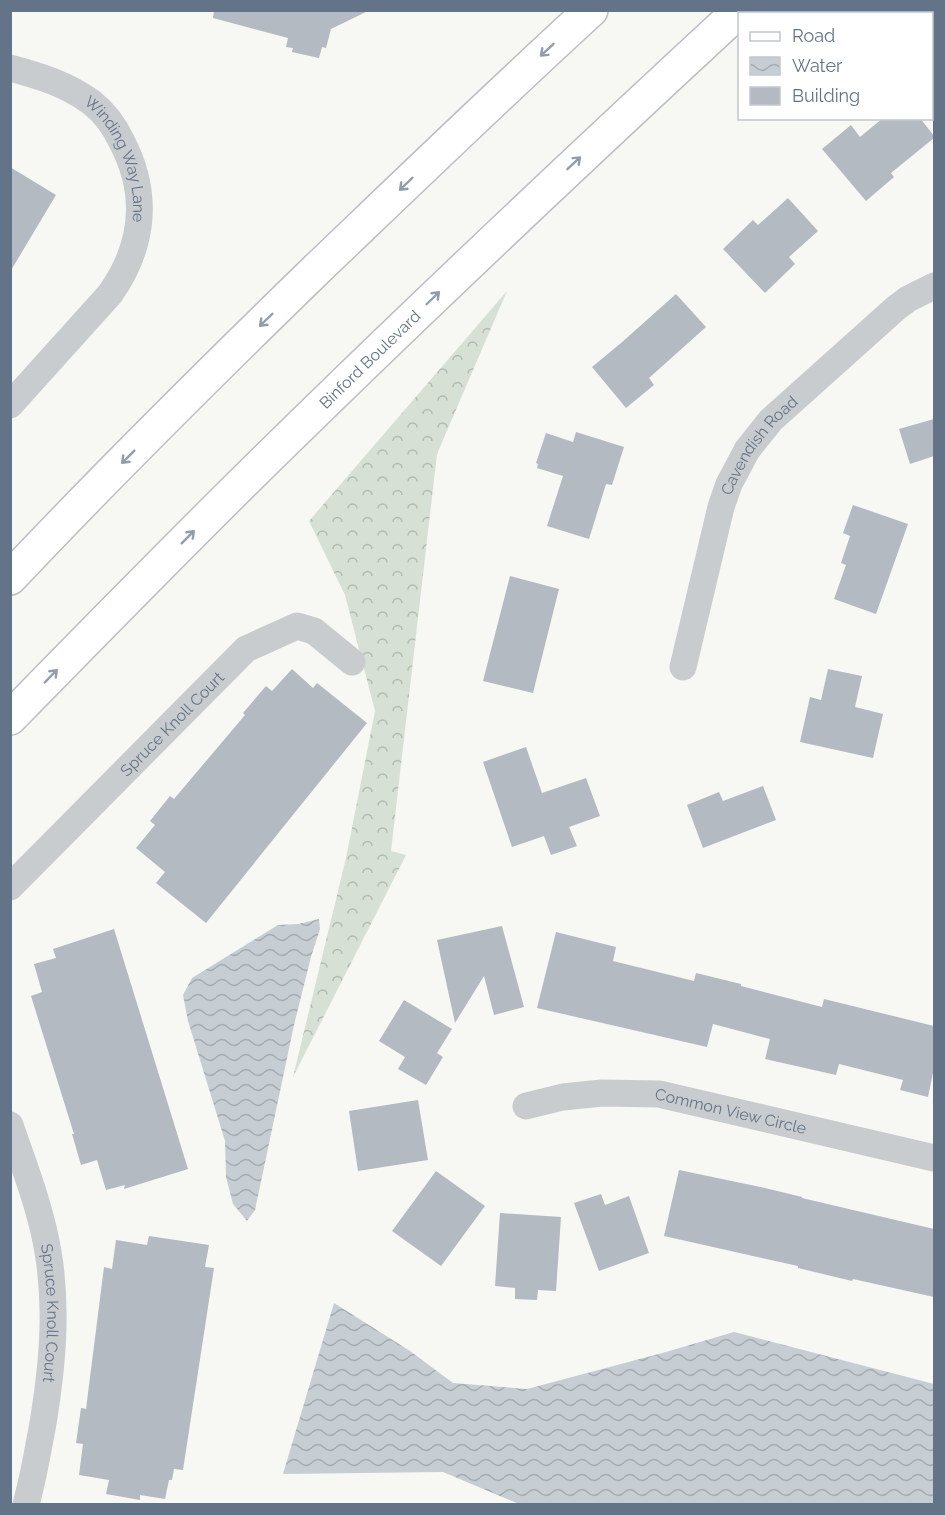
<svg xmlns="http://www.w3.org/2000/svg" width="945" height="1515" viewBox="0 0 945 1515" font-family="Raleway,sans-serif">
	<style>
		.forest { fill: url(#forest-crowns) }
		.water { fill: url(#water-waves) }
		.building { fill: #b3bac1 }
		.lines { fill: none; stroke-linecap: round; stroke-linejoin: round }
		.primary-casing { stroke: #bbbec2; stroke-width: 36 }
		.minor { stroke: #c9cccf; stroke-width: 27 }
		.primary { stroke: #fff; stroke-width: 33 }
		.oneway { stroke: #929dac }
		.labels { text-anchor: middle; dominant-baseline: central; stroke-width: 6; stroke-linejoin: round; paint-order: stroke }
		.street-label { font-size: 16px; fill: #637388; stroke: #fff }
	</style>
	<defs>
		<pattern id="forest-crowns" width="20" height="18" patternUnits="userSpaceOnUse" patternTransform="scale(1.5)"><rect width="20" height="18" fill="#d7e0d4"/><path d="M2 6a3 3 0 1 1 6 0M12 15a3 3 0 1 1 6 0" fill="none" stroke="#b2bab2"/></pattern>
		<pattern id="water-waves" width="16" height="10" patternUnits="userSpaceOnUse" patternTransform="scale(1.5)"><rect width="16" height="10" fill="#c6ced4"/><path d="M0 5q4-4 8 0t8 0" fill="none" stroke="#a4acb2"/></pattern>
	</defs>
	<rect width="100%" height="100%" fill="#f7f7f3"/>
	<!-- forest -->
	<path class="forest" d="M 507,291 L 437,454 L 391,851 L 406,855 L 293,1077 L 346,858 L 375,711 L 345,595 L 309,521 Z"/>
	<!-- water -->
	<path class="water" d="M 319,919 L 320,929 L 311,957 L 294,1025 L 255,1210 L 247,1221 L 233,1204 L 226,1177 L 225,1141 L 188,1021 L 183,995 L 192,978 L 278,925 L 298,924 Z
		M 334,1303 L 410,1351 L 453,1383 L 527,1389 L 666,1352 L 734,1332 L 934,1384 L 934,1504 L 519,1504 L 443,1472 L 283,1474 Z"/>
	<!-- building -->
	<path class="building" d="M 214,10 L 370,10 L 331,29 L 326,48 L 322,47 L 319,58 L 292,52 L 293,48 L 286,47 L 288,38 L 213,18 Z
		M 883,118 L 920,118 L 934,136 L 934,138 L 891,173 L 894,177 L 866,201 L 822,149 L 851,125 L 860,137 Z
		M 10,167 L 56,195 L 10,272 Z
		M 788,198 L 818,231 L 789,257 L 795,264 L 765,293 L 723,249 L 753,220 L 758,225 Z
		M 676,294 L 706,327 L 649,378 L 654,385 L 626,408 L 592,367 L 621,343 Z
		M 934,419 L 934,456 L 910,464 L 899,429 Z
		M 576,432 L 624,447 L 612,485 L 606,484 L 589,539 L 547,526 L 563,476 L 537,468 L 538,464 L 536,463 L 546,433 L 573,442 Z
		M 853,505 L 908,524 L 876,614 L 834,599 L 846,565 L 841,563 L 850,536 L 843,533 Z
		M 510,576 L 559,589 L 533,693 L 483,681 Z
		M 292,669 L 313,688 L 317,683 L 367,723 L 206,923 L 156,883 L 165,872 L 136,848 L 155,825 L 150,821 L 170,796 L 174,799 L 245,715 L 243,713 L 266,686 L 272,691 Z
		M 828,669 L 862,676 L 855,707 L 883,714 L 873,758 L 800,742 L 810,697 L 821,700 Z
		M 526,747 L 542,793 L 586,778 L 600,816 L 569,827 L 577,846 L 551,855 L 544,836 L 512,847 L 483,762 Z
		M 763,786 L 776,820 L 703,848 L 687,805 L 719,792 L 723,801 Z
		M 502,926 L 524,1007 L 494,1015 L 484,976 L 455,1023 L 437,940 Z
		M 114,929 L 188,1169 L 124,1189 L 125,1185 L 106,1190 L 97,1160 L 81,1165 L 72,1134 L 74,1134 L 31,996 L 42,992 L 34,964 L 56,958 L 53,949 Z
		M 556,932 L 616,947 L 613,961 L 694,981 L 696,973 L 741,984 L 741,986 L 822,1007 L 824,999 L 934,1026 L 934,1068 L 928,1097 L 900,1090 L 903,1080 L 839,1064 L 836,1075 L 765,1059 L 770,1039 L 713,1024 L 707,1047 L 537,1008 Z
		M 404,1000 L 452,1029 L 437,1053 L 443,1057 L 426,1085 L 398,1069 L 405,1057 L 379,1041 Z
		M 418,1100 L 428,1160 L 358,1171 L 349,1111 Z
		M 679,1170 L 765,1188 L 802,1197 L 802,1198 L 934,1229 L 934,1297 L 853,1279 L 852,1281 L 798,1268 L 798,1266 L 664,1236 Z
		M 436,1171 L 485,1206 L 441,1266 L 392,1231 Z
		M 601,1194 L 605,1205 L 629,1196 L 649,1253 L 599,1271 L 574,1203 Z
		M 500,1213 L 561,1217 L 556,1291 L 538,1290 L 537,1300 L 515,1299 L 515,1288 L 495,1286 Z
		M 149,1236 L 209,1245 L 205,1267 L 214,1268 L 183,1470 L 174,1469 L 172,1480 L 169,1480 L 165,1499 L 140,1495 L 140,1500 L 106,1494 L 109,1480 L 79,1475 L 83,1444 L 76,1443 L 81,1408 L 86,1409 L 104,1267 L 112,1269 L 116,1240 L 147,1245 Z"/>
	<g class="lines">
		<!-- primary casing -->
		<g class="primary-casing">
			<g id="primary">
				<path d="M 10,578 C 110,472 213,370 317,269 C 408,182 498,95 591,10"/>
				<path id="s6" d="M 10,718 C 97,629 184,540 273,453 C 426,303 582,156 740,10"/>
			</g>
		</g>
		<!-- minor -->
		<g class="minor">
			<path id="s1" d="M 10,68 C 40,76 66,84 91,102 C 104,112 115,127 122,142 C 149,194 144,246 110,294 L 10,405"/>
			<path id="s2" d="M 683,667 L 721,507 L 729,484 L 747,450 L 771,420 L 896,308 L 908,299 L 934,286"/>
			<path id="s3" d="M 10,887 L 246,649 L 297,626 L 314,631 L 352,662"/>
			<path id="s4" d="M 526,1106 L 563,1097 L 582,1095 L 602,1093 L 659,1094 L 934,1158"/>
			<path id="s5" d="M 10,1125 C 24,1166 41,1209 48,1252 C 58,1311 52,1370 42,1429 C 37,1454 33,1480 26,1504"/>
		</g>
		<!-- primary -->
		<use href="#primary" class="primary"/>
	</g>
	<!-- one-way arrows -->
	<defs><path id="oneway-shaft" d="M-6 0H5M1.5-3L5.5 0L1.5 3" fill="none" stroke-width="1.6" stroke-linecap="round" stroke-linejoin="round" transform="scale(1.5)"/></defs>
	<g class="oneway">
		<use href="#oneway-shaft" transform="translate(547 50) rotate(137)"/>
		<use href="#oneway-shaft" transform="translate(574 163) rotate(-43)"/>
		<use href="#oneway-shaft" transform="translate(406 184) rotate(136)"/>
		<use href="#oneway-shaft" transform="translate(433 298) rotate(-44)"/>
		<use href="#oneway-shaft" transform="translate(266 320) rotate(136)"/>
		<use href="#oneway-shaft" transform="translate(128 457) rotate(135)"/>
		<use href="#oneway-shaft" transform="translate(188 537) rotate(-45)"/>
		<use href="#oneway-shaft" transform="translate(51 676) rotate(-46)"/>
	</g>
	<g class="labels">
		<!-- street labels -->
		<g class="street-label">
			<text stroke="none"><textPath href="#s1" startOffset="153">Winding Way Lane</textPath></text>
			<text stroke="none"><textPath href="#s6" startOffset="508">Binford Boulevard</textPath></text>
			<text stroke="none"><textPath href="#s2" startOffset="238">Cavendish Road</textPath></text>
			<text stroke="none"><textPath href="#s3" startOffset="230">Spruce Knoll Court</textPath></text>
			<text stroke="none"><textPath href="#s4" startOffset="208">Common View Circle</textPath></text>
			<text stroke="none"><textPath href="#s5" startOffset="194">Spruce Knoll Court</textPath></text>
		</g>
	</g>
	<!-- border -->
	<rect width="945" height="1515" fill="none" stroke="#637388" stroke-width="24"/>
	<!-- legend -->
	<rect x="738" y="12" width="195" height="108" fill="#ffffff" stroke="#c1c7cf" stroke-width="1.5"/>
	<rect x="750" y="32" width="30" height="9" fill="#ffffff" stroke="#c1c7cf" stroke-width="1.5"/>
	<text x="792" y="42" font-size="18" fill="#637388">Road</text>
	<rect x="750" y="57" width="30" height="18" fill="url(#water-waves)" stroke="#c1c7cf" stroke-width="1.5"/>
	<text x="792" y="72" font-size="18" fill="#637388">Water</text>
	<rect x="750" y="87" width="30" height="18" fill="#b3bac1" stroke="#c1c7cf" stroke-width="1.5"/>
	<text x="792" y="102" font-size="18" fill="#637388">Building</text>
</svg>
